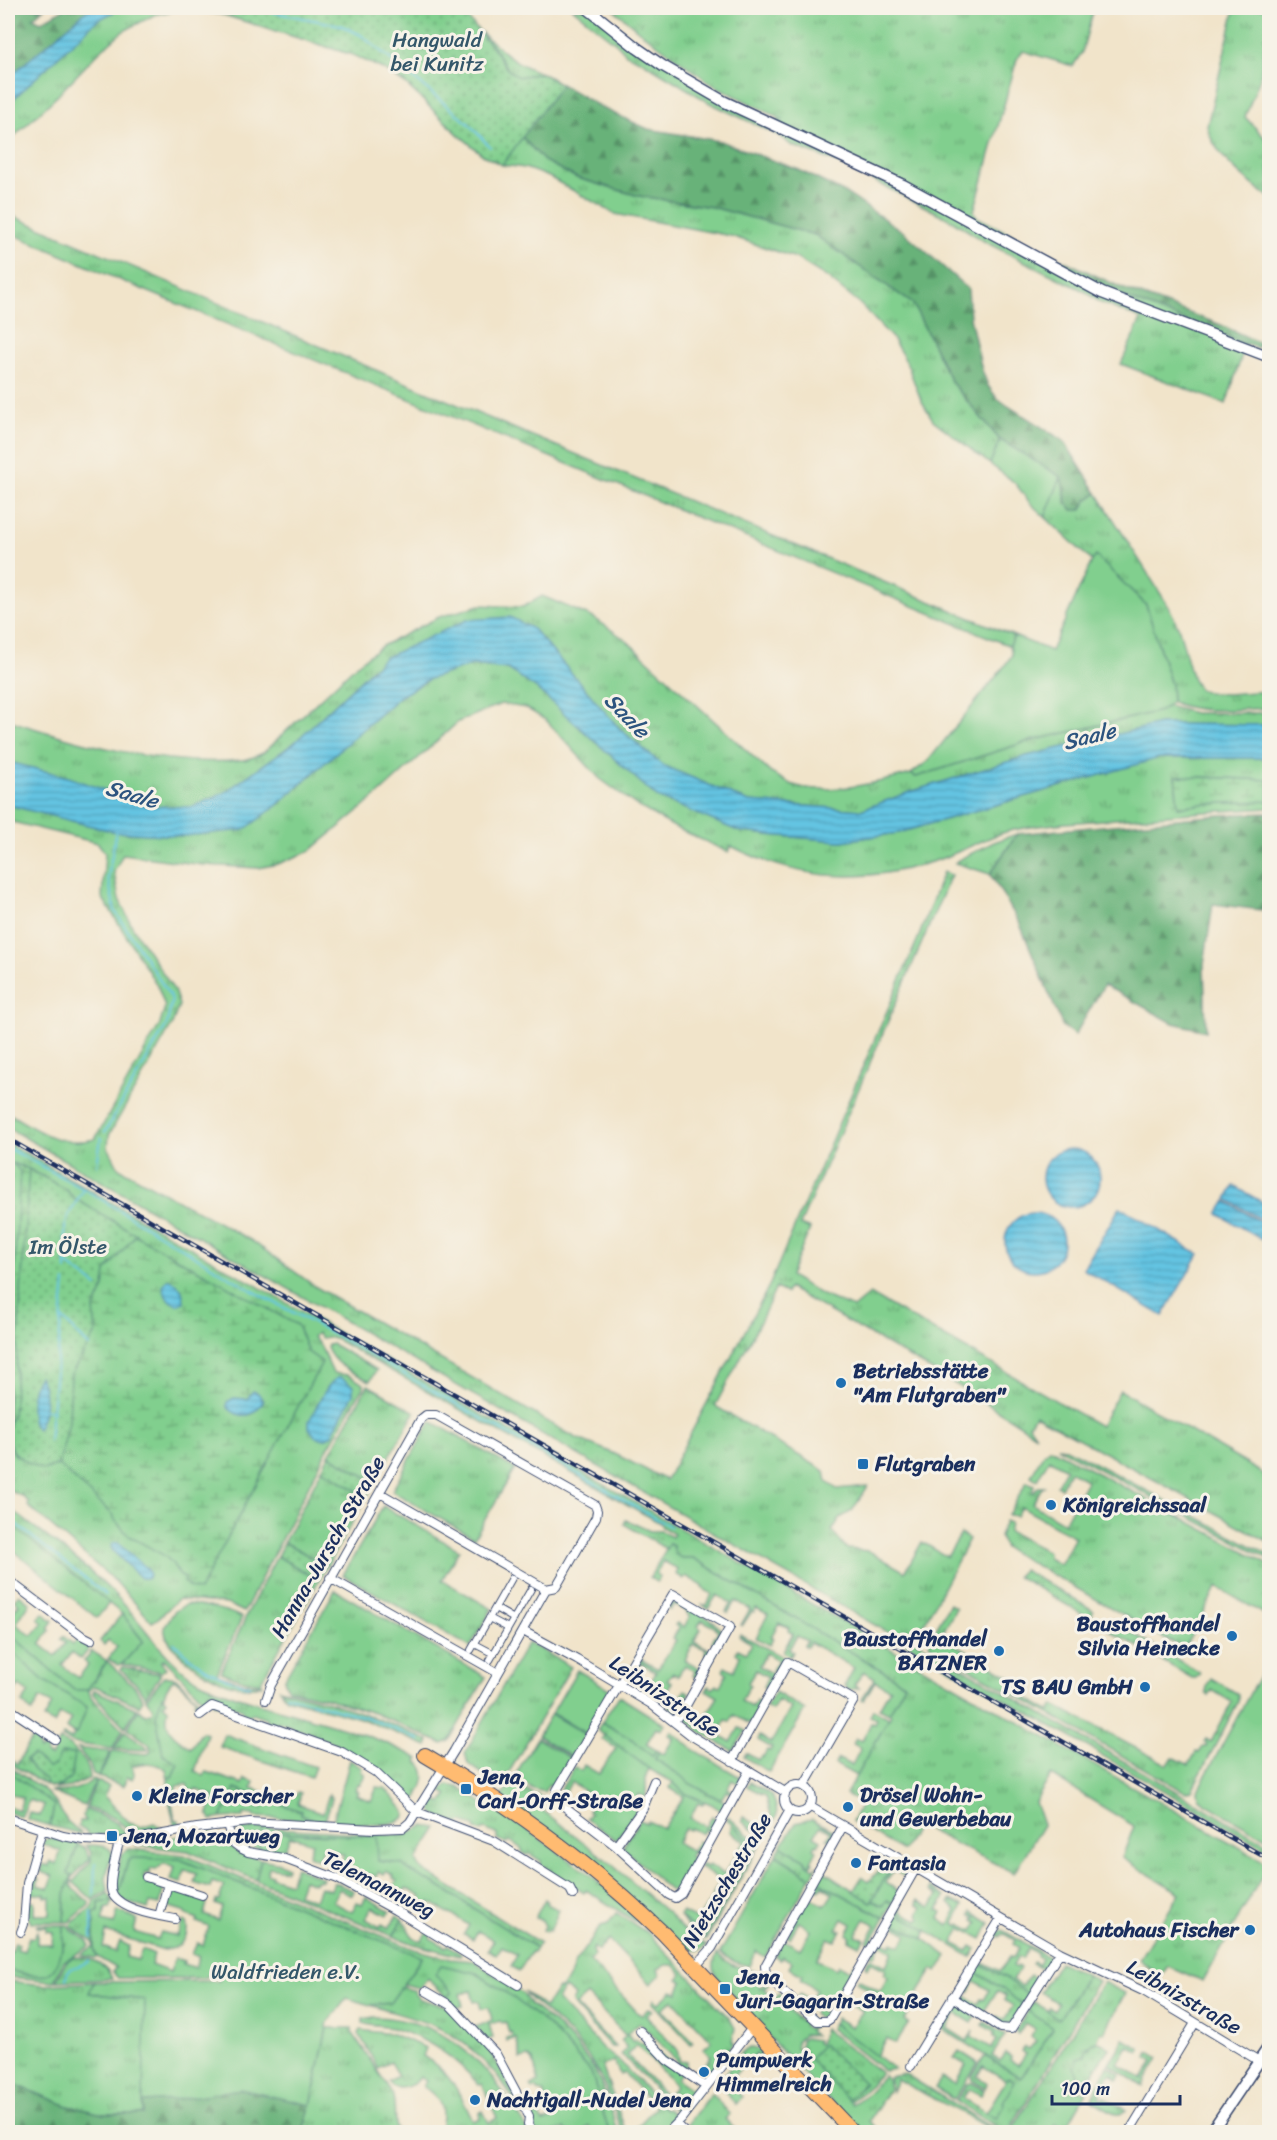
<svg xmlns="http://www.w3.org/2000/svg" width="1277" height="2140" viewBox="0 0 1277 2140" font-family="Sriracha,sans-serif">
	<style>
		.grass { fill: url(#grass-tufts); stroke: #4e7f76; stroke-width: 1.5; fill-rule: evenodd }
		.forest { fill: url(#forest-firs); stroke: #42706c; stroke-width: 1.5 }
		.wetland { fill: url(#wetland-marsh); stroke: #4e7f76; stroke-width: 1.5 }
		.park { fill: url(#park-dots); stroke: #4e7f76; stroke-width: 1.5 }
		.garden { fill: #81cf8e; stroke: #4e7f76; stroke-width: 1.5 }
		.water { fill: url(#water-rules); stroke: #407aa0; stroke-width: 1.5 }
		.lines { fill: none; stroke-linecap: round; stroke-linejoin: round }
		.stream { stroke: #64c4e2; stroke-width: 2 }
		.pedestrian-casing { stroke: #3b4a6e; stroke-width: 8 }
		.minor-casing { stroke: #3b4a6e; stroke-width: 10 }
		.tertiary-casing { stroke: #3b4a6e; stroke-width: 13 }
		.primary-casing { stroke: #3b4a6e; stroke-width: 16 }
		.pedestrian { stroke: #fff; stroke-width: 6 }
		.minor { stroke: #fff; stroke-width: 8 }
		.tertiary { stroke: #fff; stroke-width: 10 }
		.primary { stroke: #ffbb71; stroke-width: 14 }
		.rail-casing { stroke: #1b2f5e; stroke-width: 4.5 }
		.rail { stroke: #f7f3e8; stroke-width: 2; stroke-dasharray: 7; stroke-linecap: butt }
		.poi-dot { fill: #1f6fb2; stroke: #f7f3e8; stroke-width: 2 }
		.labels { text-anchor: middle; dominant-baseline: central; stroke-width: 6; stroke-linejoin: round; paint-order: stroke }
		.park-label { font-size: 21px; fill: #34576a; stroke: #f7f3e8 }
		.poi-label { font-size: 21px; font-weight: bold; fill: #1b2f5e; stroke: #f7f3e8; text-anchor: start }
		.street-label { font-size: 21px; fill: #1b2f5e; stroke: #f7f3e8 }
		.water-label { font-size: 22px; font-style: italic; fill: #2d547f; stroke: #f7f3e8 }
	</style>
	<defs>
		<pattern id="grass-tufts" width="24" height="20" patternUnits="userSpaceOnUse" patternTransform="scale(1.5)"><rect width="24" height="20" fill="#81cf8e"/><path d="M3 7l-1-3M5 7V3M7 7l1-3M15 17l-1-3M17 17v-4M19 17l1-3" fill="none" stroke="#69a877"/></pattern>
		<pattern id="forest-firs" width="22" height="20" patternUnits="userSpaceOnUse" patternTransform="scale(1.5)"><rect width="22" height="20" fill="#68b279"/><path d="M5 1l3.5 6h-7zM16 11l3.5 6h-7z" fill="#559166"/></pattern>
		<pattern id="wetland-marsh" width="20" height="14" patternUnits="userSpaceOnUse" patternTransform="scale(1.5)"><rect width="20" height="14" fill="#81cf8e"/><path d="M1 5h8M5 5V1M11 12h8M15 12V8" fill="none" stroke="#69a877"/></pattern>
		<pattern id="park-dots" width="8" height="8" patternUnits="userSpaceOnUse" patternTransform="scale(1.5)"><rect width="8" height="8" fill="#81cf8e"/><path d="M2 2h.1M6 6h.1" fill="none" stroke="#69a877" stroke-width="1.8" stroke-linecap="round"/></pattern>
		<pattern id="water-rules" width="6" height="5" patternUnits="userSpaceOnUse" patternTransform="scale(1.5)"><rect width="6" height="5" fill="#64c4e2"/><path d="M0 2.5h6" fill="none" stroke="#52a0ba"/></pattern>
	</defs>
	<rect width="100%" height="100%" fill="#f7f3e8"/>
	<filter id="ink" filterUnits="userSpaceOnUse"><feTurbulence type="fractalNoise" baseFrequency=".0167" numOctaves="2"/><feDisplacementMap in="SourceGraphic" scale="12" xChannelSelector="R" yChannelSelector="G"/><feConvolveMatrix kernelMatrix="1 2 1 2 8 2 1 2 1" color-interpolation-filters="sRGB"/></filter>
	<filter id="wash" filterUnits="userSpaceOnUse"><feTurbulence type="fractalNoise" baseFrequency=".008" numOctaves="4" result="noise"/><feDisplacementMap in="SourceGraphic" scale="24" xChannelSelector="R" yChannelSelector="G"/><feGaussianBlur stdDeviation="1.35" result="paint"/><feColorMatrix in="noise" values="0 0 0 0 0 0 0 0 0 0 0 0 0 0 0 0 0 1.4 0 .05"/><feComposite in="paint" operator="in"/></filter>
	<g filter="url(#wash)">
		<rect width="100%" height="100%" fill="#f1e4ca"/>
		<!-- grass -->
		<path class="grass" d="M 121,8 L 185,8 L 154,15 L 122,32 L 99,52 L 53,100 L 8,142 L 8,104 L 96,21 Z
			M 186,8 L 327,8 L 522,137 L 544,161 L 577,178 L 639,196 L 712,207 L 815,235 L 913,304 L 952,383 L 1000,440 L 990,464 L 933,420 L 921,400 L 906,361 L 892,338 L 861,305 L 825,276 L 796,258 L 731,236 L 615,214 L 549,177 L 525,168 L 502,165 L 483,155 L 458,134 L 406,84 L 383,69 L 353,55 L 224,15 Z
			M 572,8 L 592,8 L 639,45 L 695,81 L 772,122 L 783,120 L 712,84 L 639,31 L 612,8 L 1094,8 L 1082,52 L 1073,66 L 1023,51 L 1017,59 L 974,211 L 977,217 L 1048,253 L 1049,261 L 1246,343 L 1226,404 L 1121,364 L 1141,319 L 1099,302 L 1086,292 L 987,243 L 953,221 L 864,176 L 831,160 L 791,145 L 780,136 L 710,103 L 640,60 L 626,54 L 617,44 Z
			M 1235,8 L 1268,8 L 1268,23 L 1260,78 L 1245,117 L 1269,142 L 1269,197 C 1246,180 1214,156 1207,126 Z
			M 475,27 C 496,45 514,65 542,73 L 518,77 L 507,69 L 494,49 Z
			M 8,214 L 484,416 L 1014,636 L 1010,646 L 127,283 L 8,232 Z
			M 1061,477 L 1067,503 L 1081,510 L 1087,500 L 1097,493 L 1169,607 L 1179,629 L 1193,680 L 1199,689 L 1209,693 L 1227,694 L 1269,691 L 1269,708 C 1238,709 1202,715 1172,702 L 1171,685 L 1146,605 L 1096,557 L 1092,561 L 1045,517 Z
			M 542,596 L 594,618 L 626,640 L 771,773 C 778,776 784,781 791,784 C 820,797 881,782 911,774 L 916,777 L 1026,742 L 1160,711 L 1168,706 L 1194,713 L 1270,713 L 1269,725 L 1160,724 L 1027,756 L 910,792 L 861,810 L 749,802 L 662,765 L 619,728 L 533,629 L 384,658 L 294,743 L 224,793 L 191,807 L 149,806 L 68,777 L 8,762 L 8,720 C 79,743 166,768 241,760 C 249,760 256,756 263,753 L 357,664 L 382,646 L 439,617 L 480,605 L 523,607 Z
			M 472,665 L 508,669 L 537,689 L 657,797 L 738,831 L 768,835 L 841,841 L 898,833 L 1159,758 L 1269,758 L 1269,780 L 1175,776 L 1178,807 L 1202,804 L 1269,801 L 1269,808 C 1218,811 1166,815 1115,819 C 1083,822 1050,823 1019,829 C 994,833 967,849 943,858 C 868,885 801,882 731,846 L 728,852 L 676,828 L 636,805 L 599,778 L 546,720 L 526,708 L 501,704 L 458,722 L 379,794 L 310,851 L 278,864 L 258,868 L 203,865 L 123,854 L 114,872 L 119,899 L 133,928 L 174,990 L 179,1005 L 172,1025 L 109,1135 L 108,1147 L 119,1168 L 252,1241 L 316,1287 L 576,1438 L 615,1454 L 666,1480 L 770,1284 L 919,936 L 943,872 L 951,875 L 800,1225 L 810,1229 L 790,1276 L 822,1295 L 853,1308 L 870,1294 L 1100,1426 L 1120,1390 L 1269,1477 L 1269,1542 L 1035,1415 L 1029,1425 L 1036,1435 L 964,1389 L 789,1288 L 786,1293 L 776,1288 L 762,1318 L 715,1406 L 825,1471 L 827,1482 L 837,1489 L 868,1486 L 852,1511 L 840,1518 L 832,1531 L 847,1549 L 869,1551 L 905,1572 L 922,1542 L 947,1557 L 961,1534 L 969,1539 L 915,1641 L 1269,1845 L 1269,1851 L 8,1128 L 8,1113 C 38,1130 58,1148 95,1139 L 160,1024 L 165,1007 L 158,987 L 102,897 L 105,853 L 98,843 L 8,821 L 8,805 L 116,832 L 184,836 L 276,806 L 399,697 L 429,679 Z
			M 1017,834 L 990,874 L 955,863 L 958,860 L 994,842 Z
			M 8,1143 L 990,1706 L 1269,1864 L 1269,1879 L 1262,1876 L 1203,1981 L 1168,1966 L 1160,1977 L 1139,1959 L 1180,1893 L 1122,1858 L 1134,1826 L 1051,1775 L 1035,1802 L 1043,1825 L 1014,1873 L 918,1825 L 903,1851 L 852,1821 L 862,1803 L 846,1794 L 891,1715 L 889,1713 L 905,1684 L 693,1558 L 681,1558 L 674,1554 L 673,1546 L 669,1544 L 666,1549 L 624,1524 L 626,1520 L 650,1531 L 661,1531 L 672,1537 L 674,1534 L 662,1527 L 660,1523 L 337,1340 L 328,1337 L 321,1338 L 317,1333 L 313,1337 L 320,1345 L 333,1373 L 348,1375 L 364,1384 L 364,1386 L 327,1450 L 244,1612 L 227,1604 L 179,1599 C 169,1606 163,1617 152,1622 L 116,1582 L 28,1506 L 29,1503 L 22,1496 L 8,1490 Z
			M 332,1344 L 377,1370 L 370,1381 C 353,1372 334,1366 327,1348 L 328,1345 Z
			M 368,1385 L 415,1412 L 375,1482 L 329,1455 Z
			M 431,1421 L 515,1469 L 474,1538 L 392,1491 Z
			M 1057,1447 L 1066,1448 L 1269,1555 L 1269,1559 Z
			M 1050,1448 L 1269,1564 L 1269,1617 L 1217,1587 L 1184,1649 L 1005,1548 L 999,1536 L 1005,1521 L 1010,1523 L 1008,1531 L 1048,1552 L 1048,1558 L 1060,1565 L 1075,1537 L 1021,1507 L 1016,1516 L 1008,1515 L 1027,1482 L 1034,1485 L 1032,1491 L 1034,1492 L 1038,1487 L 1044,1487 L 1041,1489 L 1032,1504 L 1064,1523 L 1087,1481 L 1070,1471 L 1061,1488 L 1057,1485 L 1066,1469 L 1049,1459 L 1037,1480 L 1031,1476 L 1043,1454 Z
			M 322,1469 L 367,1497 L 327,1566 L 284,1542 Z
			M 383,1506 L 459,1550 L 442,1580 L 492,1609 L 470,1647 L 343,1575 Z
			M 8,1507 C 46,1537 87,1565 120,1600 C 146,1627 166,1663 199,1681 C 220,1692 242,1698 264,1705 C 315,1720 371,1732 419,1759 L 417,1761 C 430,1772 424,1785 417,1798 L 411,1800 L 406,1798 L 390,1780 L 372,1765 L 340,1747 L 339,1744 L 314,1737 L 313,1734 L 299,1729 L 296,1732 L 292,1730 L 291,1726 L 278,1722 L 275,1724 L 266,1721 L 266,1718 L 252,1713 L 249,1715 L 243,1713 L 242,1709 L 229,1705 L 226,1707 L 213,1703 L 216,1694 L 209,1691 L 205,1701 L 164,1659 L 161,1662 L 166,1668 L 161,1672 L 122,1664 L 143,1641 L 122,1614 L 8,1522 Z
			M 277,1556 L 319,1580 L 260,1683 L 244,1680 L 221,1672 L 248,1612 Z
			M 1023,1570 L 1093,1610 L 1091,1619 L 1017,1576 Z
			M 335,1590 L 486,1677 L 449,1741 L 443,1744 L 377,1714 L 326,1698 L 288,1689 L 285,1683 L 285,1678 Z
			M 186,1604 C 207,1605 223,1609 242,1617 L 217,1674 L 244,1683 L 263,1685 C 234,1696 183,1664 168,1640 C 165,1637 165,1631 164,1627 L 174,1612 Z
			M 950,1604 L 956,1608 L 941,1636 L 1026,1686 L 1022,1695 L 1050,1712 L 1054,1705 L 1168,1765 L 1173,1757 L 1189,1765 L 1196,1752 L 1199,1753 L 1203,1747 L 1206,1747 L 1207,1744 L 1204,1742 L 1206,1739 L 1211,1742 L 1232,1702 L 1212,1690 L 1209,1696 L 1206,1693 L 1207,1686 L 1211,1678 L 1238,1694 L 1238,1702 L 1192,1790 L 1185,1792 L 930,1646 L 929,1640 Z
			M 1111,1621 C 1118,1627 1117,1632 1129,1631 L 1200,1673 L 1196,1678 L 1192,1678 L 1107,1629 Z
			M 8,1632 L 74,1690 L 94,1682 L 107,1661 L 135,1687 L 143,1700 L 139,1706 L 97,1687 L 93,1687 L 89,1691 L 91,1697 L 123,1730 L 112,1749 L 72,1743 L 62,1737 L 63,1735 L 72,1739 L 74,1734 L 68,1730 L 76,1734 L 87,1707 L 43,1680 L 8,1648 Z
			M 528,1642 L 571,1667 L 501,1786 L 468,1764 L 465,1753 Z
			M 123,1667 L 160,1674 L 160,1676 L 145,1697 L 137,1685 L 121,1670 Z
			M 164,1676 L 176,1678 L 199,1701 L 195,1703 L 194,1702 L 196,1698 L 174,1679 C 155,1696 163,1731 163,1755 L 178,1763 L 172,1777 L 168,1778 L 166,1769 C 154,1762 146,1762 132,1766 L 134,1773 L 133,1779 L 127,1777 L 123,1786 L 99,1777 L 113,1751 L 147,1754 L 151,1752 L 149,1744 L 127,1728 L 139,1709 L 145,1714 L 152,1713 L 153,1708 L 146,1699 Z
			M 279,1689 C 332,1701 381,1718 429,1741 L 427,1746 L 360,1718 L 286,1698 Z
			M 94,1690 L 137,1709 L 125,1727 L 93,1694 Z
			M 602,1722 L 635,1741 L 652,1756 L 656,1750 L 659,1751 L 655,1759 L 680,1775 L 689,1783 L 728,1804 L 723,1812 L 711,1804 L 684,1793 L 673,1782 L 649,1769 L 597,1730 Z
			M 125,1731 L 146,1746 L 148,1750 L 114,1749 Z
			M 36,1732 L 41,1740 L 37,1743 L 40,1750 L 45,1748 L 47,1750 L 46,1754 L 51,1757 L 60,1740 C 74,1747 90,1762 90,1778 L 70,1787 L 54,1789 L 60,1787 L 46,1781 L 45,1785 L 8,1762 L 8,1758 L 17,1764 Z
			M 224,1734 L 315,1767 L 311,1777 L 220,1747 Z
			M 78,1748 L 111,1752 L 98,1776 L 93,1774 L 90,1765 Z
			M 8,1766 L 43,1789 L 55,1802 L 67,1821 L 82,1834 L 50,1826 L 54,1805 L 8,1771 Z
			M 93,1779 L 96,1780 L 84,1806 L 50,1791 C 64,1793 83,1790 93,1779 Z
			M 97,1781 L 109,1786 L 104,1796 L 129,1822 L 141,1827 L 154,1823 L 163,1829 L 133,1834 L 116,1819 L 86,1807 Z
			M 512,1781 L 532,1793 L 547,1799 L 541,1809 L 609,1862 L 670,1915 L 687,1934 L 707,1946 C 697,1953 691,1951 682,1944 L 502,1797 Z
			M 447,1785 L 458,1787 L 487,1806 L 489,1803 L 591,1875 L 644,1924 L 633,1920 L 586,1890 L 584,1893 L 541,1865 L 541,1861 L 530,1854 L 526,1855 L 522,1852 L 522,1849 L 510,1841 L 506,1843 L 498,1839 L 498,1835 L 485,1829 L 481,1831 L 476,1830 L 475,1826 L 462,1822 L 458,1824 L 434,1814 L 431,1807 L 436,1800 L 442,1803 L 448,1795 L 441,1791 Z
			M 235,1788 L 301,1811 L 300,1814 L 315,1820 L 254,1817 L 253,1815 L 243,1814 L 243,1817 L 221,1818 Z
			M 85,1809 L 115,1822 L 128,1835 L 87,1835 L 87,1832 L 78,1827 L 80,1821 L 86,1821 L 83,1816 Z
			M 729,1817 L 747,1834 L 762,1841 L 706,1940 L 704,1940 L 688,1928 L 680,1916 L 705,1938 L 758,1845 L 744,1837 L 727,1819 Z
			M 424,1826 L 437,1828 L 416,1860 L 421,1869 L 540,1943 L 536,1948 L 435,1884 L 409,1871 L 402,1864 L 378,1861 L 351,1835 L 274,1832 L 274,1828 L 392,1835 L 407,1834 Z
			M 252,1827 L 263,1828 L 260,1849 L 244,1845 L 239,1842 L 238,1832 L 242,1829 L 252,1829 Z
			M 205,1831 L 214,1833 L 238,1852 L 261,1859 L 256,1880 L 188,1851 L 135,1845 Z
			M 78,1844 L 85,1848 L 90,1859 L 72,1877 L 71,1886 L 89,1902 L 89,1905 L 69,1922 L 64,1922 L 65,1894 L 71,1875 L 68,1873 Z
			M 86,1845 C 98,1846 115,1843 112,1860 L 109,1862 L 106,1879 L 108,1890 L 93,1900 L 73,1882 L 91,1861 L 91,1853 Z
			M 781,1846 L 804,1859 L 808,1864 L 811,1861 L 813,1862 L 811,1866 L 814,1868 L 818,1865 L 811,1877 L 776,1855 Z
			M 129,1849 L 184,1855 L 414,1949 L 451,1959 L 474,1961 L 522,1993 L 531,2005 L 553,2022 L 576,2045 L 594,2069 L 607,2097 L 618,2132 L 609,2132 L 591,2072 L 548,2025 L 511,1996 L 476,1973 L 446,1997 L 428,1978 L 419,1988 L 403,1984 L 422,1958 L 179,1859 L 128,1861 L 118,1896 L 116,1884 L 121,1855 Z
			M 822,1870 L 871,1902 L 872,1900 L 883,1906 L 887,1899 L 893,1903 L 885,1918 L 817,1881 Z
			M 108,1893 L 113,1901 L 99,1903 L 99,1912 L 95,1913 L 94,1947 L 97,1957 L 95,1958 L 81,1955 L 94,1946 L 91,1940 L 72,1928 L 71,1924 L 93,1907 L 94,1902 Z
			M 545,1899 L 548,1902 L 547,1904 L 559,1910 L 550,1931 L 548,1930 L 546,1932 L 543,1930 L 545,1926 L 542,1920 L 535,1918 Z
			M 896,1912 L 927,1929 L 924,1939 L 890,1921 Z
			M 616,1913 L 648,1933 L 730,2019 L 735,2028 L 732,2041 L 734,2043 L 706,2080 L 702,2081 L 695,2076 L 694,2070 L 704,2077 L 708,2070 L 704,2067 L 711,2056 L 703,2049 L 712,2041 L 673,2000 L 662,2009 L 693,2042 L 691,2044 L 653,2003 L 654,1999 L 659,2003 L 672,1991 L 678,1993 L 683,1982 L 678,1979 L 682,1974 L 674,1965 L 666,1965 L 658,1969 L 660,1975 L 651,1984 L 609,1940 L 598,1951 L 594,1947 L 592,1951 L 594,1955 L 590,1961 L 639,2014 L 642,2015 L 648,2009 L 652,2011 L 646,2016 L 677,2050 L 680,2062 L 686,2061 L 686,2069 L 676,2064 L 677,2061 L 640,2023 L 627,2034 L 633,2042 L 636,2040 L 649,2048 L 651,2046 L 681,2072 L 677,2079 L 691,2089 L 696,2084 L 698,2091 L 681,2113 L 676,2111 L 621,2054 L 627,2048 L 621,2041 L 626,2036 L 587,1995 L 576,2005 L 615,2047 L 611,2047 L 574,2006 L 572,2003 L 575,1996 L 565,1988 L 557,1999 L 603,2049 L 619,2061 L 666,2110 L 668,2109 L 676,2117 L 673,2123 L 671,2121 L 663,2129 L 664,2132 L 632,2132 L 656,2107 L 624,2073 L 620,2075 L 614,2061 L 602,2066 L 625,2129 L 622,2131 C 606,2083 594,2055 555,2020 C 545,2010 532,2003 524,1991 L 545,2008 L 558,1988 L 560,1990 L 571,1974 L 575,1962 L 601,1926 L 608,1924 ZM 637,2045 L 676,2086 L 666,2096 L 627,2055 Z
			M 403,1919 C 408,1927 411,1941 422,1940 L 426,1933 L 431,1935 L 430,1938 L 446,1947 L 448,1945 L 461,1954 L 460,1956 L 417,1945 L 393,1936 Z
			M 64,1925 L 68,1925 L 71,1930 L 88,1941 L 89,1945 L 87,1948 L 64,1961 L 54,1981 L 8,1977 L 8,1970 L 29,1974 L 63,1948 Z
			M 717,1954 L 732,1965 L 756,1972 L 751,1978 L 761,1987 L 767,1981 L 769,1983 L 764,1989 L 774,1998 L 779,1993 L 782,1995 L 777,2000 L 788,2009 L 792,2005 L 794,2006 L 790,2012 L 801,2021 L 806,2016 L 808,2019 L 803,2025 L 808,2029 L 813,2023 L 815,2025 L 809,2031 L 814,2035 L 803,2035 L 796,2042 L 797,2048 L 804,2057 L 806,2054 L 800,2048 L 801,2040 L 804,2038 L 817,2040 L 816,2043 L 819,2044 L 824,2029 L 881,2073 L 863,2092 L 850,2101 L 852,2104 L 866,2095 L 884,2075 L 887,2078 L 889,2089 L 869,2121 L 881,2132 L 860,2132 L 734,2001 L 736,1998 C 723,1985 707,1974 717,1954 Z
			M 73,1957 C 89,1957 107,1963 112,1979 L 56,1981 L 66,1962 Z
			M 980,1963 L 1006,1978 L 1029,1995 L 1023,2005 L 1000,1987 L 975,1972 Z
			M 1087,1975 L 1098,1981 L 1011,2127 L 1000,2129 L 956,2101 L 967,2084 L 972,2083 L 984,2090 L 981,2095 L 969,2089 L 963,2098 L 995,2118 L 1004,2103 L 1002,2102 L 1006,2080 L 983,2066 L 977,2076 L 987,2084 L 985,2088 L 973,2081 L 972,2076 L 985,2056 L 1021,2078 L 1053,2028 L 1028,2011 L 1033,2001 L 1059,2019 Z
			M 8,1981 L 45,1985 L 94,1982 L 90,1993 L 145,2000 L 144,2114 L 102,2114 L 68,2106 L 16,2085 L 8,2084 Z
			M 1103,1982 L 1125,1993 L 1104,2033 L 1101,2031 L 1097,2041 L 1091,2043 L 1085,2056 L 1077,2061 L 1078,2075 L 1073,2088 L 1086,2093 L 1066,2128 L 1056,2124 L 1052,2132 L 1013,2132 L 1013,2128 Z
			M 401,1987 L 416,1991 L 415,1993 L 420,1999 L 449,2007 L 491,2052 L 526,2116 L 525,2117 C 502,2079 474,2042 432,2025 C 412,2017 390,2012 370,2005 L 390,2002 Z
			M 374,2017 C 452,2019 493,2071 529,2132 L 439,2132 C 445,2111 443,2098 423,2087 L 426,2081 L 420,2077 C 415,2085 402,2091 392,2086 L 389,2081 L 398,2076 L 390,2062 L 378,2068 L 359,2034 L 360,2030 L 392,2034 L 426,2048 L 423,2056 C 452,2074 459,2092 473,2121 L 480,2118 L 479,2113 L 483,2111 L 489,2123 L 497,2118 L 482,2084 L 479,2085 C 455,2057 430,2040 395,2029 C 385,2026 372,2027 363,2023 L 363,2019 Z
			M 833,2023 L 894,2069 L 884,2071 L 830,2028 Z
			M 327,2028 L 352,2028 L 352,2032 L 392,2093 C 397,2106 392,2119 397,2132 L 310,2132 L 304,2127 L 311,2105 Z
			M 1124,2039 L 1141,2049 L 1139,2052 L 1128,2046 L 1118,2064 L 1143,2079 L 1154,2061 L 1148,2057 L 1150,2052 L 1159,2058 L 1143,2086 L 1109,2064 Z
			M 750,2048 L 757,2049 L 765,2056 L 761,2059 L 756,2054 L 728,2081 L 742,2097 L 736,2104 L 723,2089 L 723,2077 L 742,2052 Z
			M 959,2051 L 978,2063 L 954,2100 L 935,2088 L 942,2077 L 955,2084 L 966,2065 L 954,2058 Z
			M 1108,2066 L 1121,2075 L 1118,2080 L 1112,2074 L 1109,2075 L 1099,2096 L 1103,2099 L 1104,2097 L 1126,2110 L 1120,2114 L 1116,2114 L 1092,2100 L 1098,2084 Z
			M 905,2074 L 999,2132 L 994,2132 C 964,2111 929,2098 897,2079 L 892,2091 L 889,2077 Z
			M 711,2093 L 730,2114 L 725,2119 L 738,2132 L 708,2132 L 704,2129 L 701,2132 L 695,2132 L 692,2130 L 689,2132 L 686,2126 Z"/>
		<!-- forest -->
		<path class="forest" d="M 17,8 L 44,8 L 33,18 L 41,22 L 65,8 L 90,8 L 8,78 L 8,13 Z
			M 459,8 L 494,49 L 507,69 L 518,77 L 542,73 L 604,109 L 648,129 L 720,141 L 799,170 L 847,194 L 905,233 L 968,289 L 970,318 L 982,370 L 988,386 L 996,397 L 1008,406 L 1064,441 L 1097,493 L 1087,500 L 1081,510 L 1072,510 L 1067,503 L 1061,477 L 1000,440 L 952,383 L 913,304 L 815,235 L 712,207 L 639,196 L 577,178 L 544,161 L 522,137 L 489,128 Z
			M 1048,253 L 1122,288 L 1221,325 L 1260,343 L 1257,348 L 1122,297 L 1049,261 Z
			M 1269,813 L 1269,911 L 1213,904 L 1204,965 L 1206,1031 L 1173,1023 L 1104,985 L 1075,1035 L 1063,1027 L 1019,922 L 990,874 L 1017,834 L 1221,815 Z
			M 8,2084 L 16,2085 L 68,2106 L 103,2114 L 143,2114 L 143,2102 L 172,2100 L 240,2089 L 311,2105 L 304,2127 L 310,2132 L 8,2132 Z"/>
		<!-- wetland -->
		<path class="wetland" d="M 1175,776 L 1269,780 L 1269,801 L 1202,804 L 1178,807 Z
			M 12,1163 L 29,1169 L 65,1189 L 75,1199 L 119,1226 L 297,1325 L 308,1352 L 322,1362 L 199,1591 L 189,1587 L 184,1582 L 185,1578 L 180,1576 L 172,1563 L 165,1556 L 129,1536 L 114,1519 L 114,1516 L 59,1465 L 42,1470 L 15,1455 L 8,1443 L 8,1376 L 20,1171 Z"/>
		<!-- park -->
		<path class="park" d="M 186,8 L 459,8 L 494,49 L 507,69 L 518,77 L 542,73 L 561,85 L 502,165 L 483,155 L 458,134 L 406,84 L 383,69 L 353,55 L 224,15 Z
			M 29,1169 L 65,1189 L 75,1199 L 136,1234 L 106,1271 L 104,1287 L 94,1309 L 96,1333 L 71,1374 L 69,1422 L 59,1464 L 42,1470 C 25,1460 8,1456 8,1433 C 8,1425 8,1421 13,1415 Z
			M 329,1455 L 375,1482 L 367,1497 L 322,1469 Z
			M 284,1542 L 327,1566 L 319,1580 L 277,1556 Z
			M 61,1753 L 75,1754 L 71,1778 C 62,1785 56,1791 45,1785 L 46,1780 L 33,1770 L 26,1759 L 33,1755 L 48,1768 L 56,1765 Z
			M 886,1861 L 893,1865 L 871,1902 L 853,1891 L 862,1877 L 869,1882 Z
			M 1097,2041 L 1109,2047 L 1090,2080 L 1085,2079 L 1084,2083 L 1076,2080 L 1078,2075 L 1074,2067 L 1077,2064 L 1077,2059 L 1085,2055 L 1087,2046 L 1089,2047 L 1093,2042 Z
			M 823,2044 L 864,2083 L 848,2100 L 809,2059 Z"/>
		<!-- garden -->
		<path class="garden" d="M 1000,440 L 1061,477 L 1045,517 L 1030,503 L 1015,483 L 990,464 Z
			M 1096,556 L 1146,605 L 1171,685 L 1172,702 L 1160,711 L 1026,742 L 916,777 L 911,774 L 928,761 L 1003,668 L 1012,655 L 1010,646 L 1014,636 L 1051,651 L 1092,561 Z
			M 8,1522 L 109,1603 L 97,1618 L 8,1546 Z
			M 669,1544 L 673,1546 L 675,1554 L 681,1558 L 693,1558 L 905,1684 L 889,1713 L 879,1708 L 890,1689 L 875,1681 L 864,1700 L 862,1699 L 875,1678 L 864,1671 L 854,1685 L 859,1688 L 848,1690 L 845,1685 L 854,1668 L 810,1642 L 807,1647 L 804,1645 L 807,1641 L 797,1636 L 789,1649 L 793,1652 L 790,1657 L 783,1651 L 793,1634 L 788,1631 L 789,1628 L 779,1623 L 771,1637 L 773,1638 L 770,1645 L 756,1638 L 768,1614 L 756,1608 L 754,1612 L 752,1611 L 742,1626 L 741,1625 L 750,1609 L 735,1601 L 728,1613 L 726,1612 L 731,1603 L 717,1595 L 708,1609 L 703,1605 L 707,1605 L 712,1594 L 702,1588 L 703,1586 L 686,1576 L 684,1579 L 676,1574 L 678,1569 L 663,1561 L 656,1574 L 660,1577 L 657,1582 L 650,1577 Z
			M 19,1594 L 30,1603 L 16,1624 L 32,1636 L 43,1623 L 38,1619 L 43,1613 L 53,1621 L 48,1628 L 50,1630 L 40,1644 L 56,1656 L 66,1643 L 61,1639 L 63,1636 L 73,1644 L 77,1640 L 89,1649 L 81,1659 L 72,1652 L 62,1665 L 78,1678 L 88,1665 L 84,1661 L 92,1651 L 107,1661 L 87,1690 L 74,1690 L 8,1632 L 8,1618 L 19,1604 L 14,1600 Z
			M 673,1602 C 684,1601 718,1622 722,1632 L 717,1644 L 712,1642 L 718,1631 L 715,1627 L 702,1620 L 698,1626 L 701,1629 L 694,1641 L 714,1652 L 710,1658 L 705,1655 L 706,1649 L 693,1644 L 685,1660 L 703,1670 L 698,1679 L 693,1676 L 695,1671 L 685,1665 L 678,1676 L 672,1673 L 667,1680 L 672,1682 L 664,1698 L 677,1705 L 685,1690 L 689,1693 L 681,1708 L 676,1711 L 641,1687 L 644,1682 L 649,1685 L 656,1672 L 641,1663 L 637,1669 L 633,1667 L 638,1658 L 658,1669 L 676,1640 L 673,1638 L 679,1628 L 675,1625 L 677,1623 L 684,1627 L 690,1616 L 687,1614 L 688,1612 L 674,1604 L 670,1610 L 667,1608 Z
			M 122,1614 L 143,1641 L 122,1664 L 118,1665 L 108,1659 L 117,1647 L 108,1640 L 104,1645 L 100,1641 Z
			M 740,1634 L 783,1657 L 784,1663 L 778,1672 L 772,1670 L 778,1660 L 766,1653 L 759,1666 L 777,1677 L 771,1688 L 763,1687 L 768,1677 L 756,1670 L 748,1683 L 750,1685 L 741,1701 L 752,1707 L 757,1700 L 762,1703 L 750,1724 L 734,1715 L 730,1722 L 726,1720 L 718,1734 L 731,1742 L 739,1728 L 746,1731 L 733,1751 L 702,1733 L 683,1717 L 687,1710 L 694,1715 L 691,1720 L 703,1726 L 709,1715 L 707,1714 L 718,1697 L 706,1690 L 709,1686 L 713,1689 L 716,1685 L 720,1686 L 727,1673 L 723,1670 L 725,1666 L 734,1671 L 740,1656 L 736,1653 L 738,1649 L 746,1653 L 751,1643 L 739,1636 Z
			M 8,1648 L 43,1680 L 87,1707 L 77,1734 L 66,1729 L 71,1719 L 60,1714 L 54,1724 L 44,1719 L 52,1704 L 40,1698 L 32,1712 L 27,1708 L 27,1707 L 22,1703 L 29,1693 L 19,1686 L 10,1698 L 8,1697 L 8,1681 L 10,1677 L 8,1675 Z
			M 1269,1658 L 1269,1840 L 1203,1802 L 1199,1797 L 1198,1790 Z
			M 577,1670 L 609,1689 L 609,1694 L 586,1734 L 552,1713 Z
			M 775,1692 L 805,1710 L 769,1772 L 744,1757 L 746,1753 L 758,1760 L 761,1756 L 763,1757 L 767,1750 L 770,1751 L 772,1748 L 758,1740 L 760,1736 L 771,1743 L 791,1708 L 778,1700 L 772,1710 L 766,1707 Z
			M 162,1696 L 166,1701 L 163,1704 L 168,1709 C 163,1730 174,1737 191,1748 L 202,1732 L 207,1734 L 195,1771 L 204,1776 L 206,1772 L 243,1784 L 245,1779 L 254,1782 L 252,1788 L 277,1797 L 278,1795 L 289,1799 L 291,1795 L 296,1796 L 298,1792 L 301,1793 L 298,1804 L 323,1813 L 329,1794 L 332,1799 L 325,1820 L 315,1820 L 300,1814 L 301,1811 L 235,1788 L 221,1818 L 211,1820 L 208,1813 L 214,1796 L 195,1789 L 193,1792 L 189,1790 L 187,1784 L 176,1786 L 177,1795 L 171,1796 L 175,1820 L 179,1820 L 180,1826 L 175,1827 L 168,1795 L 168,1778 L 172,1777 L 178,1764 L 163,1755 L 156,1715 Z
			M 619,1696 L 665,1725 L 660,1730 L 656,1728 L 646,1744 L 656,1750 L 652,1756 L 635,1741 L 602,1722 Z
			M 873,1709 L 889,1718 L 856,1776 L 835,1764 L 838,1759 L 852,1765 L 861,1748 L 853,1744 L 856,1739 L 862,1741 L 871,1723 L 874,1724 L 876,1719 L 870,1716 Z
			M 551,1714 L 586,1735 L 572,1757 L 538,1736 Z
			M 671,1731 L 694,1750 L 740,1777 L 739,1784 L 732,1780 L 728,1788 L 733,1792 L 732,1794 L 726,1791 L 721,1800 L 689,1783 L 680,1775 L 655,1759 L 659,1752 L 664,1754 L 674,1738 L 669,1735 Z
			M 604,1735 L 649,1769 L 646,1775 L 646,1798 L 639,1794 L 631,1806 L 638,1810 L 616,1840 L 586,1819 L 590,1813 L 588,1811 L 595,1798 L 571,1782 L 564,1795 L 559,1792 L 575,1767 L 581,1771 L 584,1765 L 599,1774 L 616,1748 L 602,1739 Z
			M 537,1738 L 572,1759 L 554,1787 L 549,1784 L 544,1792 L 533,1789 L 514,1777 Z
			M 350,1760 L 362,1768 L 361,1772 L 365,1774 L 360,1785 L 358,1784 L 355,1790 L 358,1792 L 356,1795 L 371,1801 L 377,1787 L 385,1788 L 404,1810 L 406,1815 C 395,1831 351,1822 333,1821 Z
			M 8,1771 L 54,1805 L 50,1826 L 27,1819 L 29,1812 L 40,1816 L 44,1805 L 29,1800 L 21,1817 L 8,1812 L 10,1807 L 19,1810 L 23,1798 L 9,1793 L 8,1797 Z
			M 673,1782 L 684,1793 L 704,1802 L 702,1805 L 698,1803 L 690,1818 L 706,1827 L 712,1816 L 718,1821 L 712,1833 L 705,1829 L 702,1834 L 691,1828 L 690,1830 L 685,1828 L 677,1843 L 692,1851 L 698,1841 L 705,1845 L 699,1855 L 692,1852 L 690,1857 L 696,1861 C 690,1872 684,1890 671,1891 L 625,1850 L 624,1845 L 640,1820 L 647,1823 L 648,1821 L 663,1829 L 684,1797 L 670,1788 Z
			M 750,1782 C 768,1793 775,1792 777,1814 L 766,1835 L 750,1828 L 742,1821 L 743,1817 L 763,1829 L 771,1815 L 766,1796 L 747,1786 Z
			M 812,1819 L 834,1831 L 832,1840 L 827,1838 L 831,1832 L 820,1826 L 814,1836 L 821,1840 L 818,1845 L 816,1844 L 814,1848 L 817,1850 L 809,1865 L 804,1859 L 781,1846 L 796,1823 Z
			M 732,1824 L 744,1837 L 758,1845 L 705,1938 L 680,1916 L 682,1912 L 698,1920 L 714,1895 L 713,1894 L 720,1881 L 700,1867 L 702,1864 L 707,1867 L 709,1865 L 724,1874 L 745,1841 L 730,1832 Z
			M 263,1828 L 274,1828 L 274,1832 L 377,1837 L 378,1861 L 402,1864 L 409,1871 L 435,1884 L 536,1948 L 534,1952 L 532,1951 L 519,1971 L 511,1966 L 517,1955 L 502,1946 L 496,1955 L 488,1950 L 494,1940 L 478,1931 L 473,1939 L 464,1934 L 469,1925 L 430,1902 L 425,1910 L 417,1906 L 422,1897 L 406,1888 L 399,1898 L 390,1893 L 397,1881 L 393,1879 L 394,1876 L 386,1871 L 384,1874 L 379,1871 L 376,1877 L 371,1874 L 363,1888 L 341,1877 L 344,1870 L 338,1868 L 344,1855 L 324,1847 L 319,1860 L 308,1856 L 312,1843 L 290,1836 L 285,1849 L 281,1848 L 279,1855 L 259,1850 Z
			M 51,1838 L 78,1844 L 68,1873 L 72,1875 L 65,1894 L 64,1922 L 31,1922 L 28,1918 L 28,1901 L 34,1901 L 34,1915 L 50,1915 L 50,1897 L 45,1897 L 45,1894 L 29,1894 L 32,1877 L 39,1879 L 37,1885 L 49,1888 L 53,1876 L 41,1872 L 43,1864 L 49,1866 L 50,1861 L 56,1864 L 61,1851 L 42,1844 L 45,1840 Z
			M 776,1855 L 811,1877 L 765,1957 L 756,1951 L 750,1966 L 734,1962 L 720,1953 Z
			M 132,1858 L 179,1859 L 422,1957 L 390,2003 L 370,2005 L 347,1998 L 328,2022 L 311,2105 L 240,2089 L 172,2100 L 143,2102 L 145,2000 L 89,1993 L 94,1982 L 219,1981 L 220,1975 L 209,1975 L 205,1978 L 118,1978 L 112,1972 L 116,1968 L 97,1957 L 94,1947 L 94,1913 L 99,1912 L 99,1903 L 113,1901 L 110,1908 L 106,1908 L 102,1921 L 114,1924 L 118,1911 L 137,1919 L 134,1932 L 158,1939 L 161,1932 L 177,1936 L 183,1921 L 186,1922 C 190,1938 180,1949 164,1950 L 106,1932 L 103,1947 L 116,1952 L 120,1941 L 129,1946 L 126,1957 L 138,1960 L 142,1949 L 154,1954 L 151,1965 L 170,1972 L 175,1958 L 184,1961 L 183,1964 L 195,1968 L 199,1957 L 192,1954 L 197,1943 L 203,1945 L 209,1927 L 197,1922 L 198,1919 L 185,1914 L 186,1912 L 167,1906 L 171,1891 L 173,1889 L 192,1893 L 207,1903 L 204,1915 L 218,1920 L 222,1907 L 215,1904 L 216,1900 L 219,1900 L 224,1886 L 212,1882 L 210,1888 L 194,1883 L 197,1874 L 185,1870 L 181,1883 L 171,1880 L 175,1867 L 164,1863 L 156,1870 L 150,1869 L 149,1874 L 145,1873 L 143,1878 L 164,1886 L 160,1905 L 150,1903 L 148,1909 L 126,1902 L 118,1896 L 128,1861 Z
			M 261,1859 L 280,1863 L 287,1867 L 286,1870 L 269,1867 L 267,1873 L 272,1875 L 271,1877 L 290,1883 L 296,1867 L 323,1878 L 322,1880 L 316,1881 L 315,1884 L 303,1880 L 298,1894 L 315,1900 L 320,1887 L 331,1890 L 334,1882 L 354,1891 L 352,1895 L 339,1889 L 333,1902 L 352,1912 L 357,1902 L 362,1904 L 366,1897 L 390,1911 L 387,1915 L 372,1907 L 366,1919 L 380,1927 L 382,1924 L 389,1928 L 397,1915 L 403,1919 L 393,1936 L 256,1880 Z
			M 893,1865 L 907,1873 L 905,1877 L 893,1870 L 886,1883 L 900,1892 L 893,1903 L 887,1900 L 883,1906 L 872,1900 Z
			M 817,1881 L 885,1918 L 870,1943 L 867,1941 L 876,1925 L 865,1919 L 856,1935 L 864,1939 L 860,1946 L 849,1940 L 851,1937 L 847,1934 L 852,1924 L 843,1919 L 837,1929 L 841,1931 L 835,1941 L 828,1938 L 817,1959 L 836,1969 L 839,1965 L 850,1971 L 854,1964 L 858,1966 L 832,2012 L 825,2018 L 818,2017 L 813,2013 L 816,2008 L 827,2014 L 833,2003 L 818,1995 L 809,2010 L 797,1999 L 799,1994 L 810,2000 L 816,1990 L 800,1979 L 802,1975 L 789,1968 L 792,1962 L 782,1956 L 780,1959 L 775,1956 L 784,1940 L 800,1949 L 811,1930 L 799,1922 L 790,1938 L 787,1936 L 808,1896 L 825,1906 L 833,1893 L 822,1886 L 819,1890 L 813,1887 Z
			M 931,1887 L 945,1897 L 938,1910 L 942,1912 L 939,1919 L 949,1925 L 957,1910 L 949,1903 L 951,1900 L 963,1906 L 954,1923 L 959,1926 L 960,1924 L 973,1931 L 978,1922 L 974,1920 L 976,1917 L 971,1915 L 972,1912 L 990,1923 L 982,1939 L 961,1928 L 953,1943 L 968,1951 L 971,1946 L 976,1949 L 971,1957 L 896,1912 L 900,1906 L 902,1907 L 900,1911 L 918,1920 L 920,1918 L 918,1914 L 922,1907 L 917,1905 L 918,1900 L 931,1907 L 938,1895 L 930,1890 Z
			M 890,1921 L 924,1939 L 947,1956 L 937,1972 L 933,1969 L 916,1996 L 918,1998 L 905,2020 L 909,2023 L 895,2044 L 886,2039 L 876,2056 L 833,2023 L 836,2018 L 851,2027 L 863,2011 L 848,2002 L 844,2005 L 847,1998 L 869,2009 L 877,1994 L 856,1982 L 858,1979 L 880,1991 L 888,1977 L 884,1974 L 886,1970 L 871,1962 L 867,1968 L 865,1966 L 870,1958 L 886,1966 L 892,1951 L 880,1944 L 875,1956 L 871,1955 L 880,1940 L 891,1946 L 893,1942 L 901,1946 L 907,1934 L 893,1925 L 885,1938 L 882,1936 Z
			M 37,1925 L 64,1925 C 64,1938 62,1971 45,1975 C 33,1977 19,1973 8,1970 L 8,1951 L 12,1952 L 15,1942 L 19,1944 L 17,1949 L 24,1951 L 29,1937 L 33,1938 L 37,1931 L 37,1944 L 52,1944 L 53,1932 L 46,1931 L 46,1927 L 37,1927 Z
			M 1002,1930 L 1050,1958 L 1045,1968 L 1039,1968 L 1032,1964 L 1033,1962 L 1038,1965 L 1041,1958 L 1037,1956 L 1037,1954 L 1028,1948 L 1022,1959 L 1018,1957 L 1013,1966 L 1017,1968 L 1018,1966 L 1021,1968 L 1012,1979 L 1022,1986 L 1030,1975 L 1039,1981 L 1029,1995 L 1006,1978 L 980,1963 L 981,1961 L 1000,1971 L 1010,1957 L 1013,1958 L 1019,1948 L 1013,1944 L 1015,1940 L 1004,1934 L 996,1937 L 998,1932 Z
			M 1059,1962 L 1087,1975 L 1059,2019 L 1047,2011 L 1049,2007 L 1054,2010 L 1058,2003 L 1040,1992 Z
			M 441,1965 L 476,1973 L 511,1996 L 548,2025 L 591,2072 L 609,2132 L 589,2132 L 591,2132 L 589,2126 L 583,2132 L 565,2132 L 564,2129 L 553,2132 L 536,2132 L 532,2117 L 540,2115 L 543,2122 L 553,2119 L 553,2116 L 557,2115 L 555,2106 L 549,2108 L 544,2092 L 537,2091 L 536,2088 L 532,2089 L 530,2086 L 539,2082 L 533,2061 L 529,2057 L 521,2059 L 516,2038 L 507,2041 L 506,2038 L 513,2036 L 511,2032 L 509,2033 L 506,2022 L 502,2023 L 501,2021 L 489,2024 L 493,2038 L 487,2040 L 475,2027 L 492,2020 L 489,2008 L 481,2009 L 479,2001 L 474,2002 L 471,1991 L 460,1994 L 463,2006 L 456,2008 L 446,1997 L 452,1992 L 435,1974 Z
			M 975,1972 L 1000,1987 L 1023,2005 L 1011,2023 L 1002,2024 L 995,2020 L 997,2016 L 1004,2020 L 1013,2006 L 1004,2000 L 1006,1996 L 997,1991 L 983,2013 L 964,2001 L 962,1994 L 978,2004 L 981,1999 L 984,2000 L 990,1990 L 975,1981 L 969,1992 L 965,1989 Z
			M 959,2006 L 976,2016 L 972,2023 L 956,2013 L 947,2028 L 967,2041 L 973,2030 L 971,2036 L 992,2048 L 997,2040 L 993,2037 L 995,2033 L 983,2025 L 985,2022 L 1005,2035 L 992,2056 L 1000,2061 L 1006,2053 L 1011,2057 L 1010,2060 L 1018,2065 L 1026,2054 L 1022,2051 L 1025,2047 L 1029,2049 L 1036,2041 L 1031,2037 L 1035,2029 L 1025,2023 L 1018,2034 L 1015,2031 L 1028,2011 L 1053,2028 L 1021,2078 L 941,2028 L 953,2008 Z
			M 1008,2077 L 1015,2081 L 1003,2102 L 1005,2104 L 996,2118 L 986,2113 Z"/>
		<!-- water -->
		<path class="water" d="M 90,8 L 121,8 L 96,21 L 8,104 L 8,78 Z
			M 510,617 L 533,629 L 619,728 L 662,765 L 749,802 L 861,810 L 910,792 L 1027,756 L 1160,724 L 1269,725 L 1269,758 L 1159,758 L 898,833 L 841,841 L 768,835 L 738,831 L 657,797 L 537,689 L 508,669 L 472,665 L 429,679 L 399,697 L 276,806 L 244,830 L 184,836 L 116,832 L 8,805 L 8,762 L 68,777 L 149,806 L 191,807 L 224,793 L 294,743 L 384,658 L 467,620 Z
			M1042 1178a29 29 0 1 1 58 0a29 29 0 1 1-58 0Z
			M 1234,1186 L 1269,1206 L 1269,1224 L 1227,1199 Z
			M 1226,1201 L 1269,1227 L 1269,1244 L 1218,1214 Z
			M 1120,1207 L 1199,1254 L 1163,1316 L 1083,1269 Z
			M1005 1242a29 29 0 1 1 58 0a29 29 0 1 1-58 0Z
			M 168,1279 C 179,1283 183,1290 184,1302 L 178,1305 C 167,1301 165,1296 163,1285 Z
			M 39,1376 C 48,1391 46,1415 37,1429 C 27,1421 31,1387 39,1376 Z
			M 340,1377 L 353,1386 L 353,1394 L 331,1436 L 324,1439 L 315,1436 L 309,1428 L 309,1421 C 316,1410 327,1380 340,1377 Z
			M 253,1391 L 259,1394 L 263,1402 C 252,1417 242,1421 227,1407 L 227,1402 L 234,1398 L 247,1399 Z
			M 113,1543 L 118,1543 L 148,1570 L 150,1575 L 148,1578 L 141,1578 L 113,1551 L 111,1547 Z"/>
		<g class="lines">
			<!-- stream -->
			<path class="stream" d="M 251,8 L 340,25 L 361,35 L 468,123 L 490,147
				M 105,1132 L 167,1024 L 172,999 L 115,911 L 108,878 L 116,831
				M 8,1148 L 84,1189 L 253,1291 L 337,1336 L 671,1527
				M 97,1165 L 101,1138
				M 67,1264 L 97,1286
				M 66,1270 L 65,1227 L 68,1216 L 83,1190
				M 62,1318 L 89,1346
				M 44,1410 L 53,1411
				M 49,1441 L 65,1282
				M 8,1518 L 106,1595
				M 174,1643 C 196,1666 219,1678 250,1686
				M 286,1695 L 366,1717 L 420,1740
				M 94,1896 L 95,1863
				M 92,1938 L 92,1912
				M 66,1979 C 66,1965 80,1968 89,1961"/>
		</g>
	</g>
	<g filter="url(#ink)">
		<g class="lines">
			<!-- pedestrian casing -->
			<g class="pedestrian-casing">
				<path id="pedestrian" d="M 495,1608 L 514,1619
					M 489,1618 L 508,1628
					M 475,1644 L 494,1654
					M 471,1650 L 512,1578
					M 490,1660 L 531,1589"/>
			</g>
			<!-- minor casing -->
			<g class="minor-casing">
				<path id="minor" d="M 380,1493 L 546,1589
					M 330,1578 L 498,1673
					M 8,1580 L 81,1635 L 91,1640
					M 523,1631 L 577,1660 L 651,1704 L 692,1736 L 785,1792
					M 266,1700 L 271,1685 L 421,1419 L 426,1415 L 436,1415 L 595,1505 L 597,1511 L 596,1517 L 556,1587 L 546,1589
					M 8,1708 L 55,1739
					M 200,1715 L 212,1706 L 342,1752 L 375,1772 L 417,1812 L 494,1841 L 570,1889 L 573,1895
					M 674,1721 L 684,1709 L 730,1627 L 673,1594 L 557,1790 L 556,1800 L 616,1846 L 669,1895 L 675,1898 L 681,1894 L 749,1771
					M 732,1761 L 788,1662 L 854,1700 L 804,1786
					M784 1799a14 14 0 1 1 28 0a14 14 0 1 1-28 0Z
					M 809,1806 L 1060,1952 L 1145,1992 L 1259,2061
					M 8,1818 L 63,1836 L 84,1840 L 119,1842 L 197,1828 L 250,1822 L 374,1829 L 403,1828 L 410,1822 L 454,1751 L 546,1589
					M 227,1824 L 232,1842 L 240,1848 L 248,1852 L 282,1858 L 338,1879 L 395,1910 L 518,1985
					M 843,1826 L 765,1966 L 766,1975 L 770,1980 L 817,2021 L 827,2021 L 830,2019 L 916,1868
					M 119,1842 C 116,1856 110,1874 111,1888 C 112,1909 158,1916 175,1919
					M 616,1846 L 643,1808 L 654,1781
					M 146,1877 L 168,1884
					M 159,1916 L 168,1884 L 202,1895
					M 21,1932 L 24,1924 L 27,1883 L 42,1830
					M 694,1968 L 712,1948 L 790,1810
					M 426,1991 L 450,2005 L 496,2054 L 529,2116 L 528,2125 L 532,2132
					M 952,1997 L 1000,2028 L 1011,2029 L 1060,1952
					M 640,2031 L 667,2060 L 705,2086
					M 911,2066 L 1001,1918
					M 677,2124 L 685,2132
					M 668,2132 L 681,2119 L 752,2028
					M 1129,2132 L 1195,2023"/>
			</g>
			<!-- tertiary casing -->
			<g class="tertiary-casing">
				<path id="tertiary" d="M 587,8 L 637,48 L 663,66 L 725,102 L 903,185 L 1102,293 L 1270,357
					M 1211,2132 L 1270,2045"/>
			</g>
			<!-- primary casing -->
			<g class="primary-casing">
				<path id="primary" d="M 425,1755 C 510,1805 591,1864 662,1932 L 853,2132"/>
			</g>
			<!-- pedestrian -->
			<use href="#pedestrian" class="pedestrian"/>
			<!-- minor -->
			<use href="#minor" class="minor"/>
			<!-- tertiary -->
			<use href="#tertiary" class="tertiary"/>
			<!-- primary -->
			<use href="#primary" class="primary"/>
			<!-- rail casing -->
			<g class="rail-casing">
				<path id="rail" d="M 8,1139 L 1270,1860"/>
			</g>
			<!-- rail -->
			<use href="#rail" class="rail"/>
		</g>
	</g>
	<!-- markers -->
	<g class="poi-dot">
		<circle cx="841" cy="1383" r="6"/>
		<rect x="857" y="1458" width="12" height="12" rx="3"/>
		<circle cx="1051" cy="1505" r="6"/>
		<circle cx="1232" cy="1636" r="6"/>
		<circle cx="999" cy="1651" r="6"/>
		<circle cx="1145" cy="1687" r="6"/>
		<rect x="460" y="1783" width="12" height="12" rx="3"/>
		<circle cx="137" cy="1796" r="6"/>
		<circle cx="848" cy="1807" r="6"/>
		<rect x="106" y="1830" width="12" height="12" rx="3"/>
		<circle cx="856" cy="1863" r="6"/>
		<circle cx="1250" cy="1930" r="6"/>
		<rect x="719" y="1983" width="12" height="12" rx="3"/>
		<circle cx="704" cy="2072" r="6"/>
		<circle cx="475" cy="2100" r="6"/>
	</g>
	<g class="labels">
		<!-- park labels -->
		<g class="park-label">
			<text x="437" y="40">Hangwald<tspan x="437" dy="24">bei Kunitz</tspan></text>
			<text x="68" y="1247">Im Ölste</text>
			<text x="286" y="1972">Waldfrieden e.V.</text>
		</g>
		<!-- poi labels -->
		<g class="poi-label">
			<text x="853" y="1371">Betriebsstätte<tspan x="853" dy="24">"Am Flutgraben"</tspan></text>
			<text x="875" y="1464">Flutgraben</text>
			<text x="1063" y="1505">Königreichssaal</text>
			<text x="1220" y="1624" text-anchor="end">Baustoffhandel<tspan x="1220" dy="24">Silvia Heinecke</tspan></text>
			<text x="987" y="1639" text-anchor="end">Baustoffhandel<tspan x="987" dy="24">BATZNER</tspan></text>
			<text x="1133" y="1687" text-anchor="end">TS BAU GmbH</text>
			<text x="478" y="1777">Jena,<tspan x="478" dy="24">Carl-Orff-Straße</tspan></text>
			<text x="860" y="1795">Drösel Wohn-<tspan x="860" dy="24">und Gewerbebau</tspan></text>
			<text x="149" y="1796">Kleine Forscher</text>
			<text x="124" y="1836">Jena, Mozartweg</text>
			<text x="868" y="1863">Fantasia</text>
			<text x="1238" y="1930" text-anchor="end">Autohaus Fischer</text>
			<text x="737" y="1977">Jena,<tspan x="737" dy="24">Juri-Gagarin-Straße</tspan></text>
			<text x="716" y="2060">Pumpwerk<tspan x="716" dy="24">Himmelreich</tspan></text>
			<text x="487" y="2100">Nachtigall-Nudel Jena</text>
		</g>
		<!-- street labels -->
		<g class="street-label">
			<text transform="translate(328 1547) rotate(-60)">Hanna-Jursch-Straße</text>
			<text transform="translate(665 1696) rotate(34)">Leibnizstraße</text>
			<text transform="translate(727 1880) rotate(-59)">Nietzschestraße</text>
			<text transform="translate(379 1884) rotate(27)">Telemannweg</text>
			<text transform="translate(1184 1997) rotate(30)">Leibnizstraße</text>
		</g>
		<!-- water labels -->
		<g class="water-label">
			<text transform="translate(627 715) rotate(46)">Saale</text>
			<text transform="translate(1089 736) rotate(-14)">Saale</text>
			<text transform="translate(132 794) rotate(16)">Saale</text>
		</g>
	</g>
	<!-- margin -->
	<rect width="1277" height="2140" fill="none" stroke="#f7f3e8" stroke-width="30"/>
	<!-- scale -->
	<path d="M1052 2095v9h128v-9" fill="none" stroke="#1b2f5e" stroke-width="3"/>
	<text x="1061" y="2095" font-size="18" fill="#1b2f5e" stroke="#f7f3e8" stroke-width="4.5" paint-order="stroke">100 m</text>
</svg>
